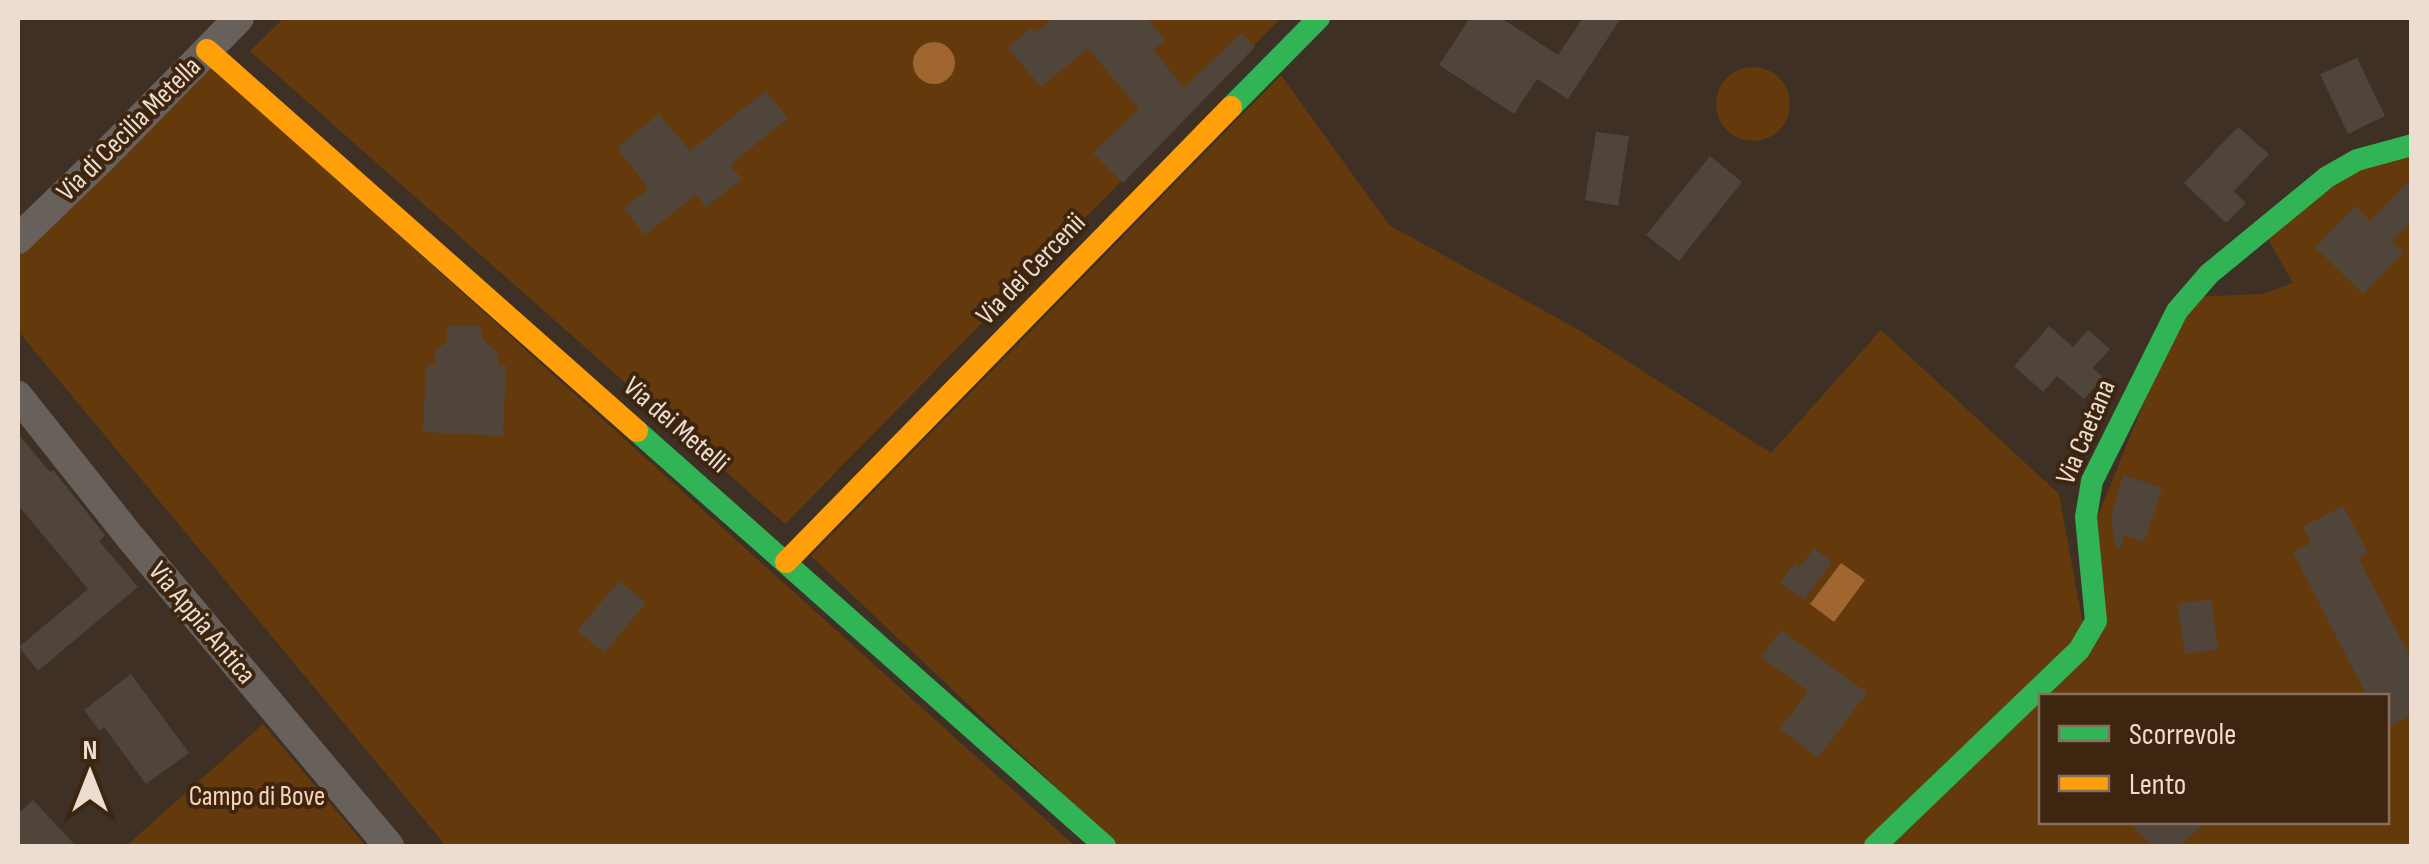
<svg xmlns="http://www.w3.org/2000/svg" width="2429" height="864" viewBox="0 0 2429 864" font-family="'Sofia Sans Condensed',sans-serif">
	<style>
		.green { fill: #643a0d; fill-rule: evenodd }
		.water { fill: #a1652f }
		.building { fill: #50453b }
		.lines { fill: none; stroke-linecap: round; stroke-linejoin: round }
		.street { stroke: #67605b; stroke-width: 30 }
		.fast { stroke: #30b455; stroke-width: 22 }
		.slow { stroke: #ff9f0a; stroke-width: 22 }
		.labels { text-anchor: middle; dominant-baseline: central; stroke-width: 8; stroke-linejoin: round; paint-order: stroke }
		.street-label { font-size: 28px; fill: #edddd0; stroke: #3d250f }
		.park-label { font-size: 28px; fill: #f9d4b8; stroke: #3d250f }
	</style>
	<rect width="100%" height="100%" fill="#3e3024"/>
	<!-- green -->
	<path class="green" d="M 284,18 L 1281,18 L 785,524 L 250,51 Z
		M 208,63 L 1075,846 L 446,846 L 18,331 L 18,252 Z
		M1716 104a37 37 0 1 1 74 0a37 37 0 1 1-74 0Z
		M 1281,75 L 1389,225 L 1577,329 L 1771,453 L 1881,330 L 2059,494 L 2084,630 L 2088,540 L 2187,297 L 2262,294 L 2293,283 L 2268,239 L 2354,167 L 2411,152 L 2411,846 L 1118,846 L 811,556 ZM 2042,696 L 2386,696 L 2386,822 L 2042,822 Z
		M 263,724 L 366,846 L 126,846 Z"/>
	<!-- water -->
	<path class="water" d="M913 63a21 21 0 1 1 42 0a21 21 0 1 1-42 0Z
		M 1841,563 L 1865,580 L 1834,622 L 1810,604 Z"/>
	<!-- building -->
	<path class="building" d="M 1054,18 L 1147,18 L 1165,40 L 1153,50 L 1184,88 L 1241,33 L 1255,47 L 1123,183 L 1093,153 L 1139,109 L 1088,48 L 1041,87 L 1008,48 L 1031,28 L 1035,33 Z
		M 1470,18 L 1501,18 L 1558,55 L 1583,18 L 1621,18 L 1568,99 L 1537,79 L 1514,114 L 1439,65 Z
		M 2357,58 L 2385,116 L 2348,134 L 2320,74 Z
		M 766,91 L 788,118 L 730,165 L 742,179 L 706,207 L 696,194 L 645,235 L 624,208 L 649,188 L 617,148 L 659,114 L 690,151 Z
		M 2238,127 L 2269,154 L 2234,191 L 2246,203 L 2226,223 L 2184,183 Z
		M 1596,132 L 1629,136 L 1618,206 L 1585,200 Z
		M 1710,156 L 1742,182 L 1679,261 L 1646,235 Z
		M 2412,178 L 2412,221 L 2392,241 L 2403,253 L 2363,294 L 2315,247 L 2355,206 L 2370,221 Z
		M 447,326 L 480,326 L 483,340 L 498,353 L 498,365 L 506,365 L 503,436 L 423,432 L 426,365 L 435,365 L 435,350 L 447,342 Z
		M 2049,326 L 2073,347 L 2088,330 L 2110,349 L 2093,368 L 2103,378 L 2084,399 L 2057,376 L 2043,392 L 2014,366 Z
		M 18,434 L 50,472 L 53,470 L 105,535 L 99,541 L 138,587 L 38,671 L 19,647 L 88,589 L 18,505 Z
		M 2123,475 L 2162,488 L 2144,542 L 2125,535 L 2120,548 L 2115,546 L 2111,518 Z
		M 2343,506 L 2368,553 L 2358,558 L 2412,660 L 2412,715 L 2386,728 L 2386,696 L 2367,696 L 2293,552 L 2311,543 L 2303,527 Z
		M 1814,548 L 1832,562 L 1804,600 L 1780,583 L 1795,563 L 1800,567 Z
		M 619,581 L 646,603 L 604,653 L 577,631 Z
		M 2211,599 L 2218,649 L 2185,654 L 2177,604 Z
		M 1781,630 L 1867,693 L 1818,758 L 1780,729 L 1808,691 L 1761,657 Z
		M 131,674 L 189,753 L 146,784 L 104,727 L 100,731 L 84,710 Z
		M 33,800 L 76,846 L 18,846 L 18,814 Z
		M 2129,822 L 2207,822 L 2179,846 L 2152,846 Z"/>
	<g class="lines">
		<!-- street -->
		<path class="street" d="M 18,239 L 103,157 L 239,18
			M 18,396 L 130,537 L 389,846"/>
		<!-- fast -->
		<path class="fast" d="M 1231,107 L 1319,18
			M 637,431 L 1105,846
			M 1875,846 L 2079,650 L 2096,621 L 2086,517 L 2092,481 L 2177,311 L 2209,274 L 2327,177 L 2357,160 L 2412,145"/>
		<!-- slow -->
		<path class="slow" d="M 207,50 L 637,431
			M 786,562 L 1231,107"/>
	</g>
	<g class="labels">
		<!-- street labels -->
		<g class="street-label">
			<text transform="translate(129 129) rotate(-45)">Via di Cecilia Metella</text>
			<text transform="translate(1031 269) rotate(-46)">Via dei Cercenii</text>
			<text transform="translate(676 425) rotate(41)">Via dei Metelli</text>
			<text transform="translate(2086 432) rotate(-67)">Via Caetana</text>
			<text transform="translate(202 623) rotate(50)">Via Appia Antica</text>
		</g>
		<!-- park labels -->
		<g class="park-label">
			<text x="257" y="796">Campo di Bove</text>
		</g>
	</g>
	<!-- border -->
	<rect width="2429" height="864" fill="none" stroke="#edddd0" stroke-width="40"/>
	<!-- legend -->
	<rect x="2039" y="694" width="350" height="130" fill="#3d250f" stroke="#836f5c" stroke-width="2.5"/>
	<rect x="2059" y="726" width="50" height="15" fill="#30b455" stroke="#836f5c" stroke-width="2.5"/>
	<text x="2129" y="744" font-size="30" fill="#edddd0">Scorrevole</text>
	<rect x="2059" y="776" width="50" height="15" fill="#ff9f0a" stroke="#836f5c" stroke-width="2.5"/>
	<text x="2129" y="794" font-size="30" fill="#edddd0">Lento</text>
	<!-- north arrow -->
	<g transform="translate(90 774)" stroke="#3d250f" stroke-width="8" paint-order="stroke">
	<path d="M0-8L18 38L0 25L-18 38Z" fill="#edddd0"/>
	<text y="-15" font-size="28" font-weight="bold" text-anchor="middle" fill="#edddd0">N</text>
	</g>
</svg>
